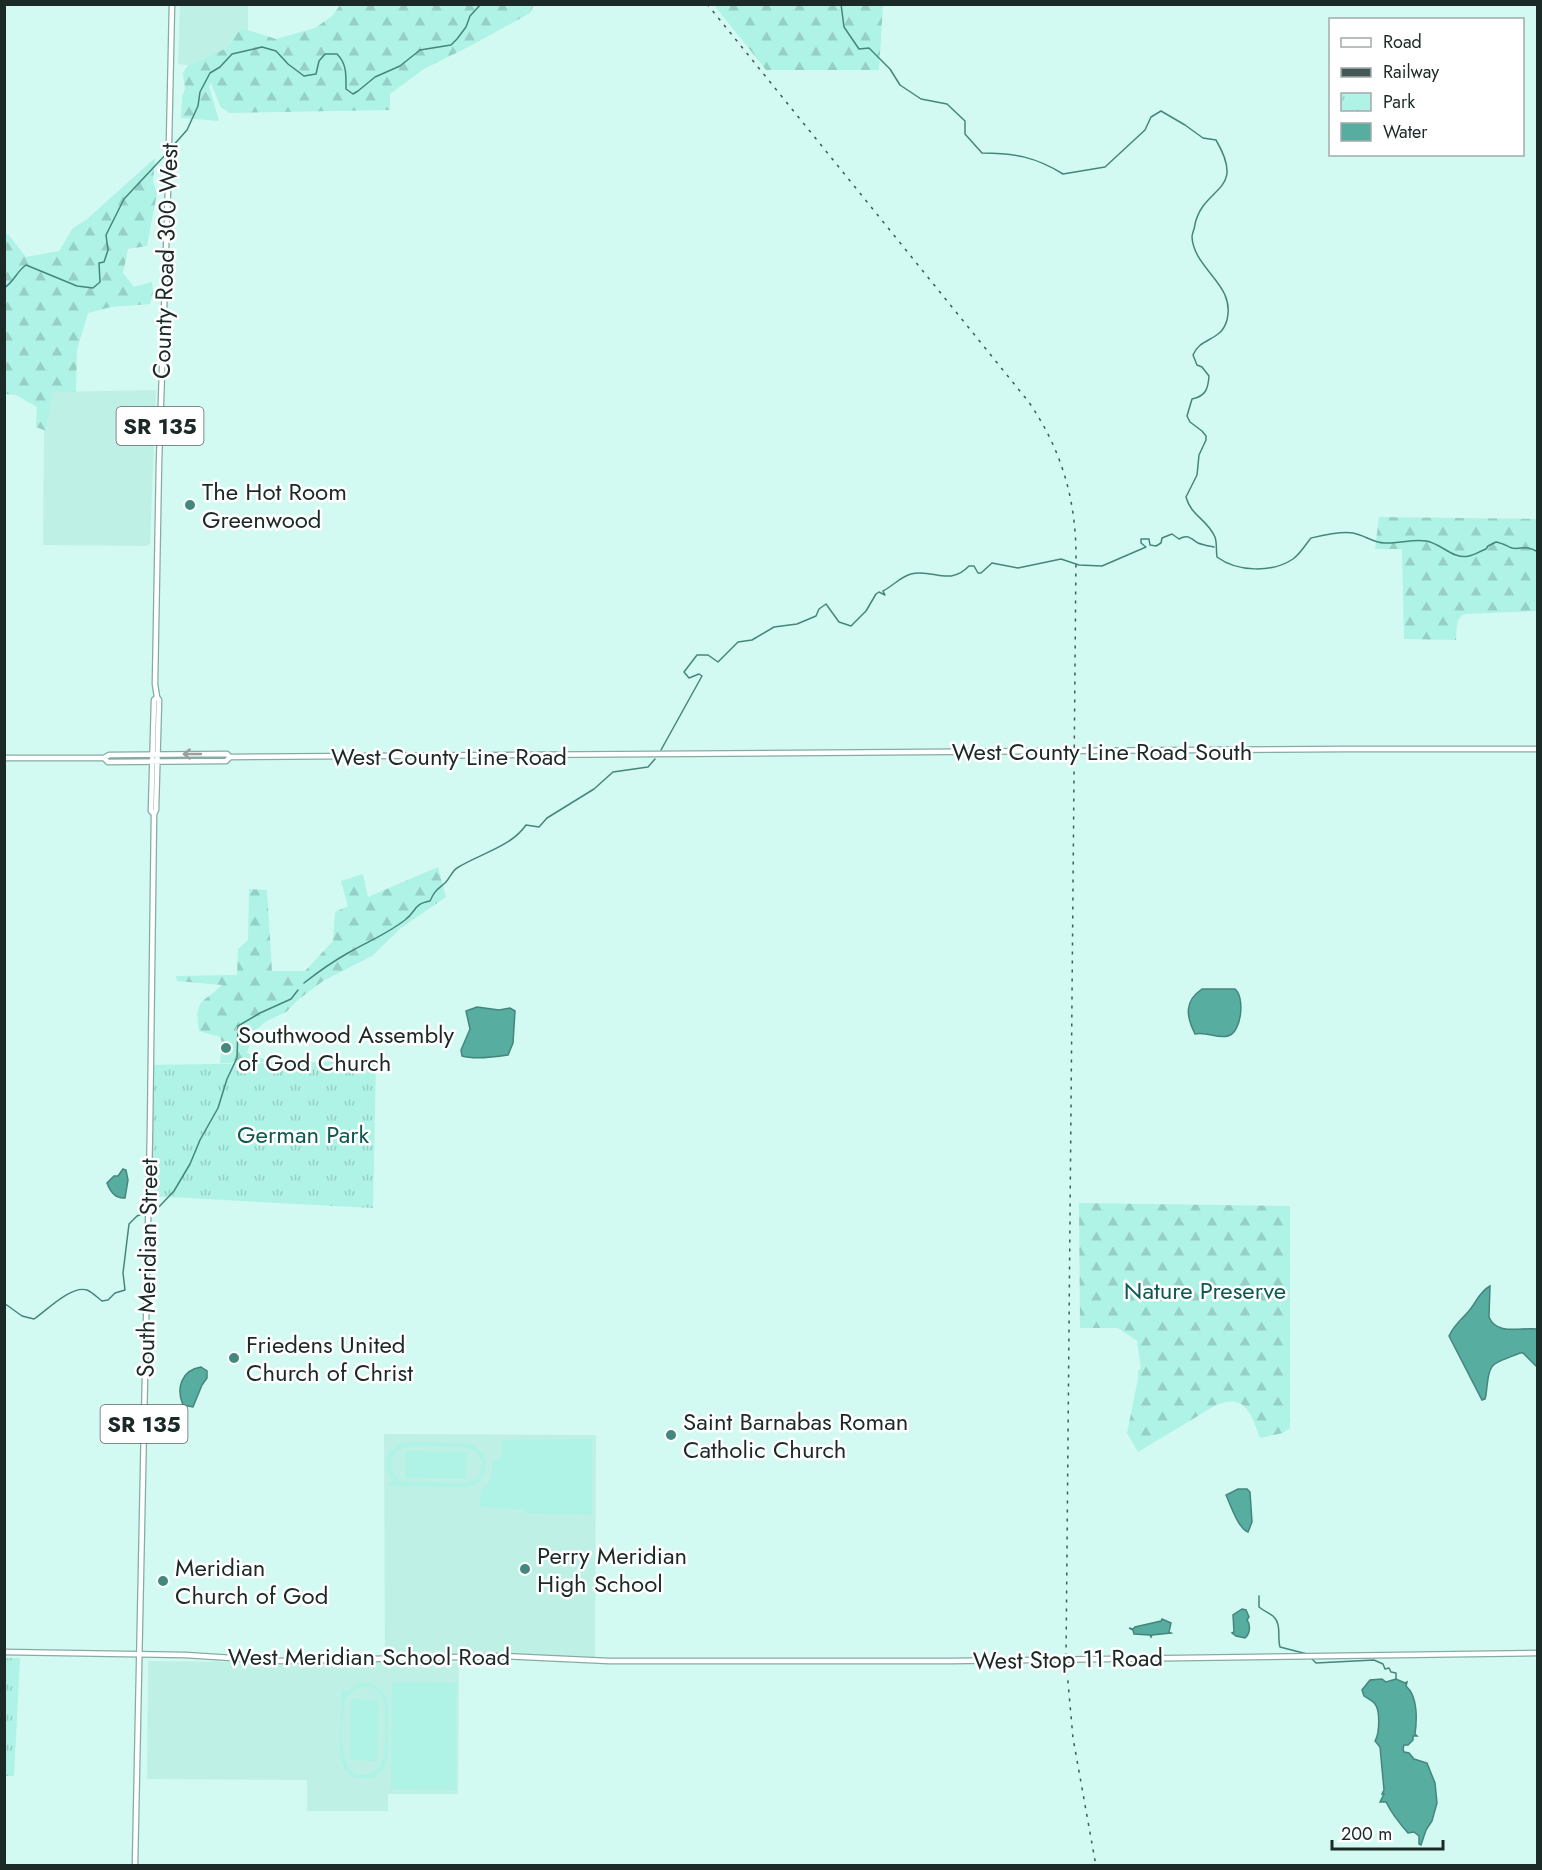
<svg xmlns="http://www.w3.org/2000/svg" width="1542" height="1870" viewBox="0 0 1542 1870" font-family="Jost,sans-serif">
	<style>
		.built { fill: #bff0e6 }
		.green { fill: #aff2e6; fill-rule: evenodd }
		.forest { fill: url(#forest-firs) }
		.park { fill: url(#park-tufts) }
		.water { fill: #57ada0; stroke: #45867c; stroke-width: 1.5 }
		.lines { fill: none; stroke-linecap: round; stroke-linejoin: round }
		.stream { stroke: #45867c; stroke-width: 1.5 }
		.secondary-casing { stroke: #86aba4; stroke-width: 7 }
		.primary-casing { stroke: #86aba4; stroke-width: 7 }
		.secondary { stroke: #fff; stroke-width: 4.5 }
		.primary { stroke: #fff; stroke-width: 4.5 }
		.rail { stroke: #445955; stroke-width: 1.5; stroke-dasharray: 3 6; stroke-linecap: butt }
		.oneway { stroke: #989f9e }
		.poi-dot { fill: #43887d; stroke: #fff; stroke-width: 2 }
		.labels { text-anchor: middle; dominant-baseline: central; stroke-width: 5; stroke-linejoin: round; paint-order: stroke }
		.shield { fill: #fff; stroke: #5f6a68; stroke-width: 1.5 }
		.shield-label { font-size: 22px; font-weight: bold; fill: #1b2a27 }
		.street-label { font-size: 24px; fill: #1b2a27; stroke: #fff }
		.poi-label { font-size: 24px; fill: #1b2a27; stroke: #fff; text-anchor: start }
		.park-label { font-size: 24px; fill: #0e5950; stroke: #fff }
	</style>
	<defs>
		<pattern id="forest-firs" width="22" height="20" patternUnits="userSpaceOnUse" patternTransform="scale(1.5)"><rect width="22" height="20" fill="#aff2e6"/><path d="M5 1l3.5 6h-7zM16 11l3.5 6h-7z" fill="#96d0c5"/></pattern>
		<pattern id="park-tufts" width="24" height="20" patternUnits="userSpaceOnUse" patternTransform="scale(1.5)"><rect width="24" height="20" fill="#aff2e6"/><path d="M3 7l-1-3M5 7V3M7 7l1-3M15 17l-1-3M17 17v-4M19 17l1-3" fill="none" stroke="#96d0c5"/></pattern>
	</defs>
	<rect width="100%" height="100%" fill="#d2faf2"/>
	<!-- built -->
	<path class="built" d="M 180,5 L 248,5 L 248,30 L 241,28 L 225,49 L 188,65 L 178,64 Z
		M 156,390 L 150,544 L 147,546 L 43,545 L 44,430 L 46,430 L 53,392 Z
		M 384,1434 L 596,1435 L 595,1657 L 385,1652 Z
		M 148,1661 L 459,1663 L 458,1794 L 388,1794 L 388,1811 L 307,1811 L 307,1780 L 147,1779 Z"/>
	<!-- green -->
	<path class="green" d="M 592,1439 L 592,1515 L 523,1513 L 523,1509 L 480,1507 L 481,1490 C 492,1482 493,1473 492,1460 L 501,1459 L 502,1440 Z
		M 408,1442 L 472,1444 C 492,1455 490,1481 468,1487 L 389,1486 L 389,1482 L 394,1481 C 380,1465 387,1444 408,1442 ZM 403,1447 C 414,1446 465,1445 473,1450 C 479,1454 482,1460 482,1466 C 481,1475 475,1480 467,1483 L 408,1482 L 400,1480 L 394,1475 L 391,1464 L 394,1454 Z
		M 405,1451 L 467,1452 L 466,1479 L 405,1478 Z
		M 392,1682 L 456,1683 L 456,1790 L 391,1789 Z
		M 361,1683 C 371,1683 380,1686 385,1695 C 391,1704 388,1717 388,1727 C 388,1744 392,1769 373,1777 C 367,1779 360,1779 354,1777 C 345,1772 341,1764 340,1754 L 341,1690 L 345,1690 L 345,1693 L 354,1686 ZM 369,1687 C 375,1689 380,1692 383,1698 C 387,1707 386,1754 382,1763 C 379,1770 371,1775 363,1775 C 335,1774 344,1725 344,1706 C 347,1693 355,1686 369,1687 Z
		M 351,1699 L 379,1700 L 377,1761 L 350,1760 Z"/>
	<!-- forest -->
	<path class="forest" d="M 341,4 L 534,5 L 530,13 L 474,44 L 424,69 L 390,94 L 390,110 L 229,113 L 220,106 L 211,83 L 209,86 L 219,121 L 181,118 L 182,97 L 185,89 L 183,73 L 188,65 L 225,49 L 241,28 L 276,39 L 315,28 L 332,16 Z
		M 714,5 L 883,5 L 879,70 L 766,70 Z
		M 155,158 L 153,182 L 157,193 L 147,246 L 128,249 L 123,273 L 134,287 L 152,282 L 153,293 L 150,304 L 111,307 L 88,313 L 77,350 L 76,392 L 53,392 L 46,431 L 36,427 L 37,407 L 16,395 L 5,394 L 5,235 L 8,234 L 26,257 L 59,251 L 73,228 L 86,220 Z
		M 1379,517 L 1537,519 L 1537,611 L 1465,614 C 1455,618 1457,630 1456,640 L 1404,639 L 1402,549 L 1375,549 Z
		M 438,867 L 446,897 L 401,928 L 372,956 L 323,981 L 299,999 L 286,1012 L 265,1022 L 253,1033 L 247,1053 L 272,1062 L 220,1063 L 222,1043 L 220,1037 L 199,1031 C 194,999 202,1004 222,985 L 177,981 L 176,976 L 237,975 L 238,949 L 248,940 L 249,889 L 267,890 L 272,971 L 305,971 L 333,941 L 335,912 L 348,906 L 341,881 L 363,874 L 368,897 Z
		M 1079,1203 L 1290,1206 L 1290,1428 L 1283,1433 L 1260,1438 C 1251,1414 1246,1393 1216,1405 L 1138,1452 L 1127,1433 L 1138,1379 L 1138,1370 L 1141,1369 L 1137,1341 L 1118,1328 L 1080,1328 Z"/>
	<!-- park -->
	<path class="park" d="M 376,1061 L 373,1208 L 149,1196 L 151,1065 Z
		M 5,1658 L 20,1658 L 14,1776 L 5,1776 Z"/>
	<!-- water -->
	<path class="water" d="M 1202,989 L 1235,989 C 1245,997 1242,1032 1228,1036 C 1217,1039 1206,1031 1195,1034 C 1186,1016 1184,1001 1202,989 Z
		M 477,1007 L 499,1010 L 510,1008 L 515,1011 L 513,1043 L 508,1055 C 495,1057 475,1060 462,1056 L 461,1050 L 470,1029 L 466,1011 Z
		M 123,1169 L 126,1170 L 128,1180 L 125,1198 C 115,1199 110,1191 107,1183 L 114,1176 L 118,1176 Z
		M 1490,1286 L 1489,1317 C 1497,1336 1521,1327 1537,1329 L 1537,1367 L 1523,1353 L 1520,1353 C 1488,1366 1490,1361 1486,1395 L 1485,1399 L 1482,1400 L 1449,1336 C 1454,1325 1461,1320 1468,1312 C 1476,1303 1479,1292 1490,1286 Z
		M 201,1367 L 207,1371 L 207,1378 L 202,1385 L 193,1407 L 183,1405 C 176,1389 181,1370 201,1367 Z
		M 1238,1489 L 1247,1489 L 1250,1492 L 1252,1522 L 1248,1532 C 1238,1528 1231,1506 1226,1495 Z
		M 1242,1609 L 1246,1610 L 1249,1617 L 1247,1620 C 1251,1625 1250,1634 1245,1638 L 1236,1636 L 1232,1633 L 1234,1632 L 1233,1615 Z
		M 1162,1619 L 1171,1623 L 1169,1632 L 1171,1633 L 1152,1635 L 1151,1637 L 1150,1635 L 1134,1634 L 1133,1630 L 1129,1628 L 1133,1629 L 1135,1627 L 1161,1621 Z
		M 1382,1679 L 1386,1682 L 1396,1679 L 1405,1683 L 1407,1682 L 1406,1686 C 1418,1696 1417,1720 1415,1734 L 1417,1736 L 1413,1736 L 1413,1740 L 1408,1745 L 1404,1745 L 1403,1749 L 1404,1752 L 1409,1753 L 1414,1759 L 1427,1763 L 1435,1783 L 1437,1803 L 1432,1821 L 1426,1830 L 1421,1845 L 1419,1844 L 1419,1836 L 1414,1832 L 1408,1833 C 1400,1824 1392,1814 1386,1802 L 1380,1802 L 1384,1794 L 1382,1794 L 1384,1790 L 1380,1747 L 1375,1741 C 1380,1732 1380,1710 1375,1704 C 1372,1700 1367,1698 1364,1696 L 1362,1690 L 1370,1680 Z"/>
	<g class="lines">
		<!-- stream -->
		<path class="stream" d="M 841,4 L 844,27 L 859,49 L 869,48 L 890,69 L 900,85 L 921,99 L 947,104 L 965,121 L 965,134 L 982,153 C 1014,153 1036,157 1063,174 L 1105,167 L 1145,130 L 1151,117 L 1161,111 L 1185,125 L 1203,138 L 1216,140 C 1247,193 1204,185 1195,224 C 1195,228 1192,233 1192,237 C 1194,270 1236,284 1227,320 C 1221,342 1200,337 1193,355 L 1197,365 L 1202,367 L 1209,376 C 1208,389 1206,396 1192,399 L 1187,416 L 1190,422 L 1202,431 L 1206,436 L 1206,440 L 1199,455 L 1197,475 L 1186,497 C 1191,516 1207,519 1215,537 C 1217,543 1216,550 1217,557 C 1237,572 1272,573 1293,559 C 1301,553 1305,545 1311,538 C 1324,535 1341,531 1353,533 C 1364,535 1374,543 1384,543 C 1398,544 1412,539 1426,541 C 1441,543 1453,560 1469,556 C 1475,555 1480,551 1486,549 L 1488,546 L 1496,542 C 1502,543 1507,546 1512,548 C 1522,550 1525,544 1538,552
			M 171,148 L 187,130 L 198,106 L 200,92 L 210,73 L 220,67 L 232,54 L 262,47 L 276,51 L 288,64 L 304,76 L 316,74 L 319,61 L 325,54 L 337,54 C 347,64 346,75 346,89 L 353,94 L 358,91 L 375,77 L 400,66 L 420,50 L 451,45 L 457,39 L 466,27 L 470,16 L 481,4
			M 4,288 C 14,282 16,272 26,265 L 77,286 L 93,288 L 100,282 L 99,263 L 104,262 L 108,250 L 106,235 L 124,199 L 168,152
			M 661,750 L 702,676 L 699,674 L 689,678 L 684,672 L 697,655 L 708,655 L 718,662 L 738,642 L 752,640 L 774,627 L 797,624 L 816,616 L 819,609 L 826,604 L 839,622 L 851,626 L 866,611 L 876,594 L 879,592 L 885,595 L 883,591 C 893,586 900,577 911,574 C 932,568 949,587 969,566 L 974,566 L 978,573 L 981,573 L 992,563 L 1018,568 L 1061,559 L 1079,565 L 1102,566 L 1146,547 L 1141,543 L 1141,539 L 1149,539 L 1150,545 L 1156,546 L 1161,543 L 1162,538 L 1172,534 L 1179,539 C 1188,534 1190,538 1198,543 C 1203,545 1209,546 1214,547
			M 304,983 C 318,972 332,962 348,953 C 367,942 387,934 405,920 C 417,911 413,904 430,901 C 435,890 437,890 445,883 C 450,878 452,871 457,868 C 479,854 511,847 526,825 L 539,827 L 547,818 L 594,789 L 613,772 L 648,767 L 655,759
			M 4,1303 L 22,1316 L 34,1319 C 46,1311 71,1285 87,1290 C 92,1292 98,1298 102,1301 L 108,1300 L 115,1293 L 125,1290 L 123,1273 L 129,1224 L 137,1216 L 157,1209 L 174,1191 L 190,1164 L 200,1140 L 218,1108 L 227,1079 L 237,1058 L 238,1026 L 260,1013 L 291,999 L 298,990
			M 1259,1596 L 1259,1607 C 1264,1611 1269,1613 1273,1616 C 1282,1624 1277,1637 1280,1647 L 1307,1654
			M 1312,1659 L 1316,1663 L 1374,1660 L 1383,1664 L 1385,1669 L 1389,1668 L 1391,1672 L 1396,1673 L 1396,1679"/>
		<!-- secondary casing -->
		<g class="secondary-casing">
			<path id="secondary" d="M 4,1652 L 185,1655 L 282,1661 L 504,1656 L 609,1661 L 953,1661 L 1538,1653"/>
		</g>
		<!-- primary casing -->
		<g class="primary-casing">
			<path id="primary" d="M 4,758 L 104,758 L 109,755 L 227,754 L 230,757 L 1347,749 L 1538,749
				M 104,758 L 108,762 L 226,761 L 230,757
				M 154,814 L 151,811 L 154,700 L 157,697
				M 135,1866 L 150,1129 L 154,814 L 156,810 L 159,700 L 157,697 L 155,684 L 159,462 L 168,189 L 172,4"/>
		</g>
		<!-- secondary -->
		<use href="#secondary" class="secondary"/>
		<!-- primary -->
		<use href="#primary" class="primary"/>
		<!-- rail -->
		<path class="rail" d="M 707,4 L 1028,401 C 1061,448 1076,499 1076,556 L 1066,1660 L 1073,1738 L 1096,1866"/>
	</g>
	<!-- one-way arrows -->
	<defs><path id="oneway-shaft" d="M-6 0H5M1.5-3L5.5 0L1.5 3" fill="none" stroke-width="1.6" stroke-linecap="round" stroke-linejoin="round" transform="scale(1.5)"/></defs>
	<use class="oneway" href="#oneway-shaft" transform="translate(192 754) rotate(180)"/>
	<!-- markers -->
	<g class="poi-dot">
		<circle cx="190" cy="505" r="6"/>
		<circle cx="226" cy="1048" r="6"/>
		<circle cx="234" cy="1358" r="6"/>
		<circle cx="671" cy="1435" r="6"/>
		<circle cx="525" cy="1569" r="6"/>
		<circle cx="163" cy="1581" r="6"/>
	</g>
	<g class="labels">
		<!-- shield labels -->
		<g class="shield">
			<rect x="116.5" y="407" width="87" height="38" rx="4.5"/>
			<rect x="100.5" y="1405" width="87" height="38" rx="4.5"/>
		</g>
		<g class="shield-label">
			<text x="160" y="426">SR 135</text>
			<text x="144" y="1424">SR 135</text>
		</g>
		<!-- street labels -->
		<g class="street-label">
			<text transform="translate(165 261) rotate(-88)">County Road 300 West</text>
			<text x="1102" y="751">West County Line Road South</text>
			<text x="449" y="756">West County Line Road</text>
			<text transform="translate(147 1268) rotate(-89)">South Meridian Street</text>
			<text x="369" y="1656">West Meridian School Road</text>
			<text transform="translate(1068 1659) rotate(-1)">West Stop 11 Road</text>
		</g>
		<!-- poi labels -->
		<g class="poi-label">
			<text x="202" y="491">The Hot Room<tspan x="202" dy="28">Greenwood</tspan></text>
			<text x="238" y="1034">Southwood Assembly<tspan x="238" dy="28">of God Church</tspan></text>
			<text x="246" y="1344">Friedens United<tspan x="246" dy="28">Church of Christ</tspan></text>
			<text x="683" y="1421">Saint Barnabas Roman<tspan x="683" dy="28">Catholic Church</tspan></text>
			<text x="537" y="1555">Perry Meridian<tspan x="537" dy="28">High School</tspan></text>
			<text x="175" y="1567">Meridian<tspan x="175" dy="28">Church of God</tspan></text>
		</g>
		<!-- park labels -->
		<g class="park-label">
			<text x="303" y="1134">German Park</text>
			<text x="1205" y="1290">Nature Preserve</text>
		</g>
	</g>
	<!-- border -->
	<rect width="1542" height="1870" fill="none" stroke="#1b2a27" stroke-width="12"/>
	<!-- legend -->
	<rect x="1329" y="18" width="195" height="138" fill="#ffffff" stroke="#a4aaa9" stroke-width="1.5"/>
	<rect x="1341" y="38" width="30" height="9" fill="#ffffff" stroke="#a4aaa9" stroke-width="1.5"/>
	<text x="1383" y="48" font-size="18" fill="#1b2a27">Road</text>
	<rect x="1341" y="68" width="30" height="9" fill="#445955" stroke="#a4aaa9" stroke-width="1.5"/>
	<text x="1383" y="78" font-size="18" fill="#1b2a27">Railway</text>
	<rect x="1341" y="93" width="30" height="18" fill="url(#park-tufts)" stroke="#a4aaa9" stroke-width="1.5"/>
	<text x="1383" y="108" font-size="18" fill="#1b2a27">Park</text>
	<rect x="1341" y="123" width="30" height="18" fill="#57ada0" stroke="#a4aaa9" stroke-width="1.5"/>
	<text x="1383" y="138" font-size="18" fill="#1b2a27">Water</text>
	<!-- scale -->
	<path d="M1332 1840v9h111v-9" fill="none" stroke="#1b2a27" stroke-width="3"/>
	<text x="1341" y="1840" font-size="18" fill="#1b2a27" stroke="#ffffff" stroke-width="4.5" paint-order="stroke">200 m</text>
</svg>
